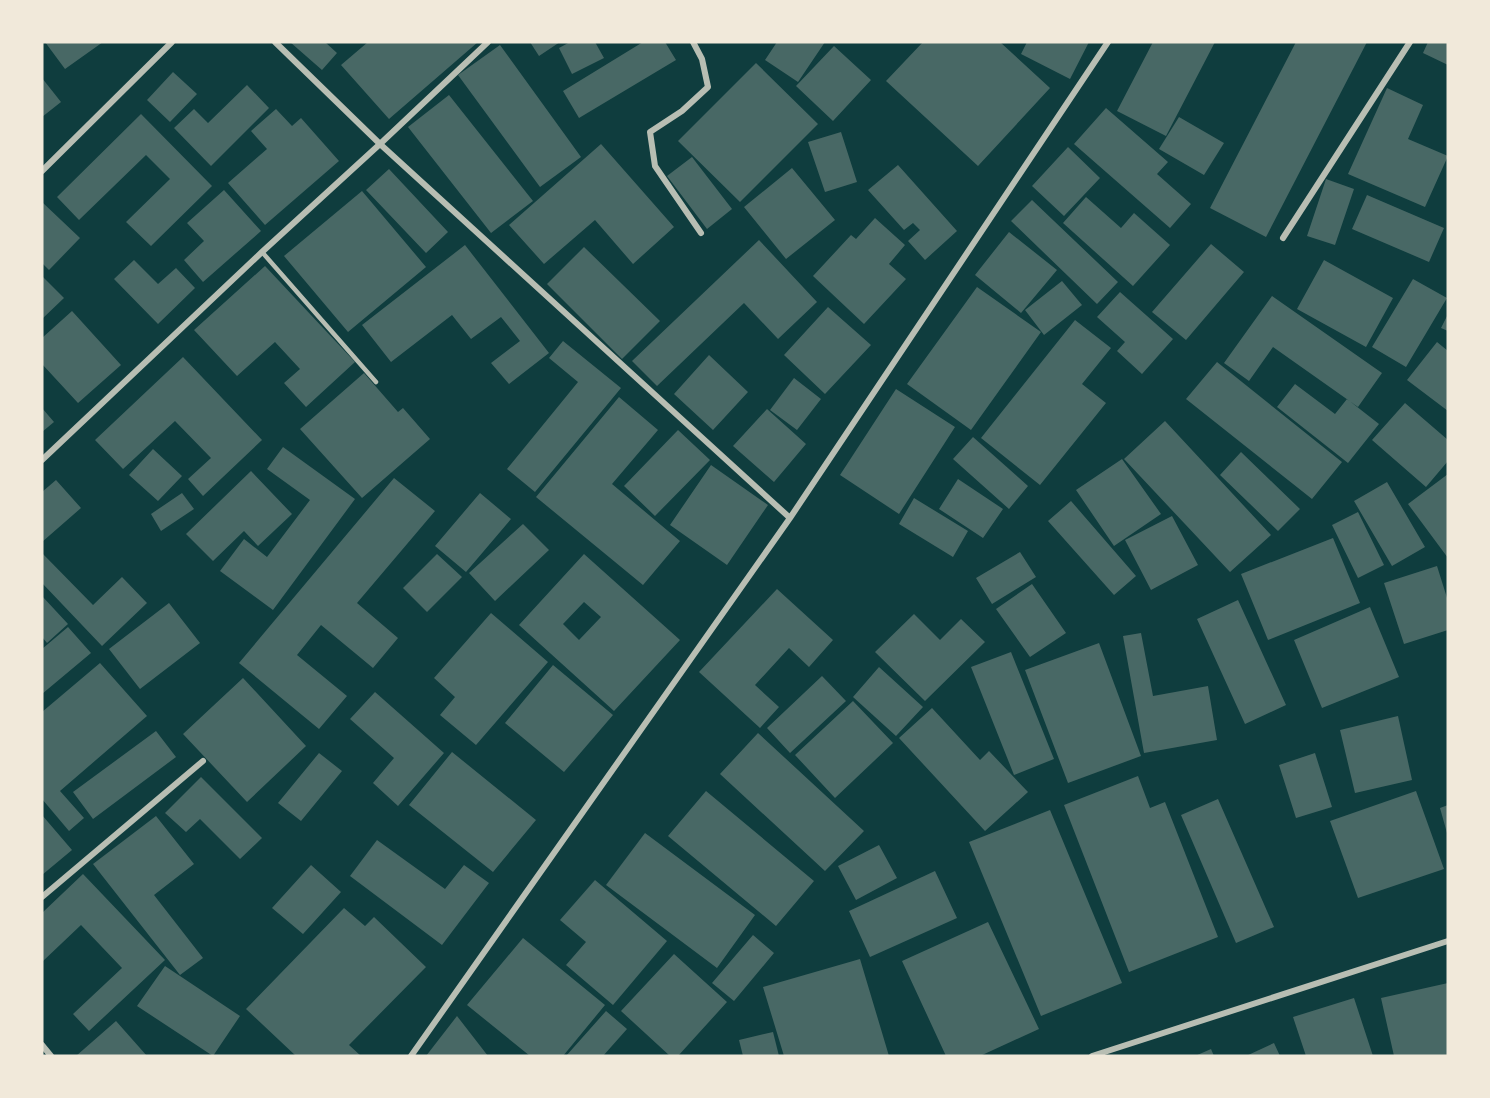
<svg xmlns="http://www.w3.org/2000/svg" width="1490" height="1098" viewBox="0 0 1490 1098" font-family="Literata,serif">
	<style>
		.building { fill: #486865; fill-rule: evenodd }
		.lines { fill: none; stroke-linecap: round; stroke-linejoin: round }
		.service { stroke: #b8beb3; stroke-width: 4.5 }
		.minor { stroke: #b8beb3; stroke-width: 6 }
	</style>
	<rect width="100%" height="100%" fill="#0f3d3e"/>
	<!-- building -->
	<path class="building" d="M 45,42 L 103,42 L 65,69 Z
		M 290,42 L 325,42 L 337,53 L 322,70 Z
		M 368,42 L 478,42 L 389,119 L 341,65 Z
		M 530,42 L 560,42 L 539,56 Z
		M 570,42 L 595,42 L 604,58 L 572,74 L 559,48 Z
		M 643,42 L 665,42 L 676,60 L 579,118 L 563,91 Z
		M 777,42 L 825,42 L 798,82 L 765,60 Z
		M 923,42 L 1000,42 L 1050,88 L 978,166 L 886,81 Z
		M 1027,42 L 1089,42 L 1070,79 L 1021,54 Z
		M 1153,42 L 1215,42 L 1166,136 L 1117,111 Z
		M 1296,42 L 1367,42 L 1266,237 L 1210,208 Z
		M 1428,42 L 1448,42 L 1448,65 L 1423,53 Z
		M 500,45 L 581,157 L 540,187 L 458,75 Z
		M 834,46 L 871,80 L 833,121 L 796,86 Z
		M 756,63 L 818,124 L 740,202 L 678,141 Z
		M 173,72 L 197,94 L 170,122 L 147,100 Z
		M 42,78 L 61,102 L 42,117 Z
		M 247,85 L 269,108 L 211,166 L 174,128 L 194,109 L 208,123 Z
		M 1387,88 L 1423,105 L 1408,139 L 1448,156 L 1425,207 L 1348,174 Z
		M 449,95 L 533,201 L 491,233 L 408,127 Z
		M 1106,108 L 1168,162 L 1157,174 L 1191,204 L 1170,228 L 1074,144 Z
		M 276,109 L 292,126 L 301,118 L 339,161 L 265,225 L 228,183 L 267,149 L 251,131 Z
		M 141,114 L 212,186 L 151,246 L 126,222 L 170,179 L 146,155 L 79,220 L 57,197 Z
		M 1179,117 L 1224,143 L 1204,175 L 1159,149 Z
		M 841,132 L 857,182 L 825,192 L 808,142 Z
		M 601,144 L 674,227 L 633,264 L 595,220 L 544,264 L 509,225 Z
		M 1068,147 L 1100,178 L 1064,216 L 1032,186 Z
		M 692,157 L 732,209 L 707,229 L 667,176 Z
		M 898,165 L 957,231 L 925,260 L 908,241 L 920,230 L 913,223 L 904,230 L 868,190 Z
		M 792,168 L 835,220 L 786,259 L 744,207 Z
		M 389,169 L 448,232 L 426,253 L 366,190 Z
		M 1326,179 L 1354,189 L 1335,245 L 1307,236 Z
		M 224,190 L 261,231 L 203,282 L 184,260 L 204,241 L 187,223 Z
		M 362,191 L 426,267 L 348,332 L 284,256 Z
		M 1367,195 L 1444,228 L 1429,262 L 1352,229 Z
		M 1086,197 L 1121,228 L 1134,213 L 1170,245 L 1133,286 L 1063,223 Z
		M 1032,200 L 1118,282 L 1097,304 L 1011,221 Z
		M 42,202 L 80,238 L 49,270 L 42,263 Z
		M 875,218 L 905,245 L 889,264 L 906,279 L 864,324 L 813,276 L 851,235 L 856,239 Z
		M 1009,232 L 1057,270 L 1021,313 L 975,275 Z
		M 759,240 L 817,302 L 778,339 L 744,303 L 657,386 L 632,361 Z
		M 1211,244 L 1244,272 L 1186,340 L 1152,312 Z
		M 465,245 L 549,353 L 509,384 L 491,363 L 520,341 L 501,317 L 471,339 L 452,315 L 391,362 L 362,325 Z
		M 584,247 L 660,321 L 622,359 L 547,284 Z
		M 134,260 L 158,284 L 176,268 L 195,288 L 158,324 L 114,279 Z
		M 1324,260 L 1393,298 L 1366,347 L 1297,309 Z
		M 265,266 L 355,362 L 306,407 L 284,383 L 300,369 L 275,342 L 237,376 L 194,330 Z
		M 42,276 L 64,298 L 42,319 Z
		M 1413,279 L 1447,298 L 1406,367 L 1372,347 Z
		M 1062,281 L 1082,305 L 1044,335 L 1025,310 Z
		M 977,287 L 1041,332 L 971,430 L 907,384 Z
		M 1120,292 L 1173,339 L 1142,374 L 1117,351 L 1125,342 L 1097,317 Z
		M 1272,296 L 1382,373 L 1358,407 L 1273,347 L 1249,381 L 1224,363 Z
		M 828,307 L 871,345 L 825,394 L 784,355 Z
		M 72,311 L 121,365 L 78,403 L 42,364 L 42,338 Z
		M 1448,314 L 1448,331 L 1441,328 Z
		M 1075,320 L 1111,348 L 1082,384 L 1106,403 L 1040,485 L 981,438 Z
		M 563,341 L 621,388 L 535,492 L 507,469 L 578,382 L 549,358 Z
		M 1437,342 L 1448,351 L 1448,411 L 1407,380 Z
		M 709,355 L 748,392 L 713,430 L 674,394 Z
		M 183,357 L 262,440 L 203,496 L 188,479 L 211,458 L 175,421 L 123,469 L 95,440 Z
		M 1217,362 L 1342,462 L 1312,499 L 1186,399 Z
		M 364,373 L 398,412 L 403,408 L 430,439 L 362,498 L 300,429 Z
		M 794,378 L 821,399 L 797,430 L 770,410 Z
		M 1295,384 L 1335,414 L 1347,399 L 1379,424 L 1348,463 L 1277,407 Z
		M 896,389 L 955,427 L 899,514 L 840,475 Z
		M 619,397 L 658,430 L 612,484 L 680,541 L 643,585 L 536,497 Z
		M 1405,403 L 1448,440 L 1448,461 L 1426,487 L 1372,440 Z
		M 42,408 L 54,422 L 42,432 Z
		M 767,409 L 806,444 L 774,482 L 733,446 Z
		M 1165,421 L 1271,535 L 1230,572 L 1124,459 Z
		M 678,430 L 710,460 L 655,516 L 624,486 Z
		M 973,437 L 1028,486 L 1009,509 L 953,459 Z
		M 283,447 L 355,499 L 273,610 L 220,571 L 244,539 L 267,557 L 310,500 L 267,469 Z
		M 153,449 L 182,476 L 158,501 L 129,475 Z
		M 1241,452 L 1300,509 L 1278,531 L 1220,475 Z
		M 1122,459 L 1161,514 L 1114,546 L 1076,490 Z
		M 711,465 L 768,505 L 727,565 L 670,525 Z
		M 251,471 L 292,514 L 258,546 L 244,531 L 213,561 L 186,534 Z
		M 1448,474 L 1448,558 L 1408,504 Z
		M 394,478 L 435,511 L 357,603 L 398,638 L 373,668 L 321,625 L 297,655 L 347,696 L 319,729 L 239,663 Z
		M 958,479 L 1003,509 L 983,538 L 939,509 Z
		M 56,480 L 81,508 L 42,542 L 42,492 Z
		M 1387,482 L 1425,547 L 1392,566 L 1354,501 Z
		M 182,493 L 194,509 L 161,531 L 151,514 Z
		M 480,493 L 511,519 L 466,572 L 435,546 Z
		M 914,498 L 968,531 L 953,557 L 899,524 Z
		M 1071,501 L 1136,576 L 1114,595 L 1048,521 Z
		M 1358,512 L 1384,565 L 1358,578 L 1332,525 Z
		M 1172,516 L 1198,565 L 1151,590 L 1125,540 Z
		M 523,524 L 549,550 L 495,601 L 469,573 Z
		M 1333,538 L 1360,603 L 1268,640 L 1241,574 Z
		M 1020,552 L 1036,577 L 992,604 L 976,578 Z
		M 43,554 L 93,605 L 122,577 L 147,603 L 102,646 L 42,583 L 42,555 Z
		M 437,554 L 462,577 L 427,612 L 403,588 Z
		M 584,554 L 680,640 L 614,711 L 519,625 ZM 584,602 L 601,617 L 579,640 L 563,624 Z
		M 1437,566 L 1448,601 L 1448,630 L 1404,644 L 1384,583 Z
		M 1032,584 L 1066,633 L 1030,657 L 996,609 Z
		M 777,589 L 833,640 L 809,667 L 789,648 L 755,685 L 779,707 L 760,728 L 699,672 Z
		M 42,596 L 68,624 L 47,643 L 42,637 Z
		M 1238,600 L 1286,705 L 1245,724 L 1197,619 Z
		M 169,603 L 200,643 L 140,689 L 109,649 Z
		M 1370,607 L 1399,677 L 1322,708 L 1294,640 Z
		M 491,613 L 548,662 L 476,745 L 440,715 L 455,697 L 434,678 Z
		M 914,614 L 940,640 L 961,619 L 985,642 L 925,701 L 875,652 Z
		M 68,627 L 91,653 L 42,694 L 42,649 Z
		M 1141,633 L 1153,696 L 1208,686 L 1217,740 L 1144,753 L 1123,636 Z
		M 1099,643 L 1141,756 L 1068,783 L 1025,670 Z
		M 1011,652 L 1054,759 L 1014,775 L 971,667 Z
		M 100,663 L 147,716 L 60,791 L 84,818 L 69,831 L 42,799 L 42,712 Z
		M 553,665 L 613,715 L 564,772 L 505,723 Z
		M 879,667 L 923,707 L 896,736 L 853,697 Z
		M 822,676 L 846,701 L 790,753 L 767,728 Z
		M 243,678 L 306,746 L 247,802 L 183,734 Z
		M 375,692 L 444,753 L 398,806 L 373,783 L 394,758 L 350,719 Z
		M 853,701 L 893,743 L 835,798 L 795,755 Z
		M 932,708 L 980,760 L 989,751 L 1028,792 L 985,831 L 899,738 Z
		M 1398,716 L 1412,780 L 1355,793 L 1340,730 Z
		M 156,731 L 176,757 L 93,819 L 73,792 Z
		M 758,733 L 864,831 L 825,871 L 720,774 Z
		M 452,752 L 536,820 L 493,872 L 409,805 Z
		M 319,753 L 342,771 L 301,821 L 278,803 Z
		M 1315,753 L 1332,807 L 1296,818 L 1279,765 Z
		M 1138,776 L 1150,808 L 1165,802 L 1218,937 L 1129,972 L 1064,805 Z
		M 201,777 L 262,838 L 240,859 L 200,819 L 186,832 L 165,813 Z
		M 706,791 L 814,881 L 776,926 L 668,836 Z
		M 1416,791 L 1444,869 L 1358,898 L 1330,821 Z
		M 1218,799 L 1274,927 L 1236,943 L 1181,815 Z
		M 1448,805 L 1448,833 L 1447,833 L 1440,808 Z
		M 1050,810 L 1122,983 L 1041,1016 L 969,842 Z
		M 42,815 L 72,850 L 42,875 Z
		M 156,816 L 194,864 L 154,895 L 203,958 L 180,975 L 93,864 Z
		M 645,833 L 755,915 L 717,968 L 606,885 Z
		M 377,840 L 445,889 L 464,865 L 489,883 L 442,945 L 350,876 Z
		M 879,845 L 897,878 L 856,900 L 838,866 Z
		M 311,865 L 341,892 L 303,934 L 272,908 Z
		M 935,871 L 957,918 L 870,957 L 849,911 Z
		M 83,874 L 165,960 L 89,1031 L 73,1014 L 122,968 L 81,925 L 42,962 L 42,913 Z
		M 595,880 L 667,941 L 613,1005 L 566,965 L 586,942 L 560,920 Z
		M 344,908 L 365,926 L 374,917 L 426,967 L 349,1045 L 361,1056 L 296,1056 L 246,1009 Z
		M 988,922 L 1039,1029 L 980,1056 L 946,1056 L 902,961 Z
		M 753,935 L 774,953 L 734,1001 L 712,983 Z
		M 523,938 L 605,1005 L 563,1056 L 530,1056 L 467,1005 Z
		M 674,954 L 727,1002 L 678,1056 L 670,1056 L 621,1011 Z
		M 860,959 L 889,1056 L 784,1056 L 763,987 Z
		M 165,966 L 240,1016 L 213,1056 L 137,1006 Z
		M 1448,983 L 1448,1056 L 1394,1056 L 1381,998 Z
		M 1354,998 L 1373,1056 L 1306,1056 L 1293,1017 Z
		M 606,1011 L 627,1029 L 603,1056 L 566,1056 Z
		M 457,1016 L 488,1056 L 426,1056 Z
		M 116,1021 L 147,1056 L 76,1056 Z
		M 773,1032 L 779,1056 L 743,1056 L 739,1040 Z
		M 1274,1043 L 1280,1056 L 1246,1056 Z
		M 1211,1049 L 1214,1056 L 1195,1056 Z"/>
	<g class="lines">
		<!-- service -->
		<path class="service" d="M 262,252 L 376,382"/>
		<!-- minor -->
		<path class="minor" d="M 275,42 L 380,144 L 790,518
			M 693,42 L 702,59 L 708,87 L 682,111 L 650,132 L 655,166 L 701,233
			M 42,171 L 172,42
			M 1283,238 L 1410,42
			M 42,460 L 262,252 L 380,144 L 488,42
			M 42,897 L 203,761
			M 42,1045 L 51,1056
			M 411,1056 L 790,518 L 1108,42
			M 1092,1056 L 1448,941"/>
	</g>
	<!-- border -->
	<rect width="1490" height="1098" fill="none" stroke="#f1e9da" stroke-width="87"/>
</svg>
